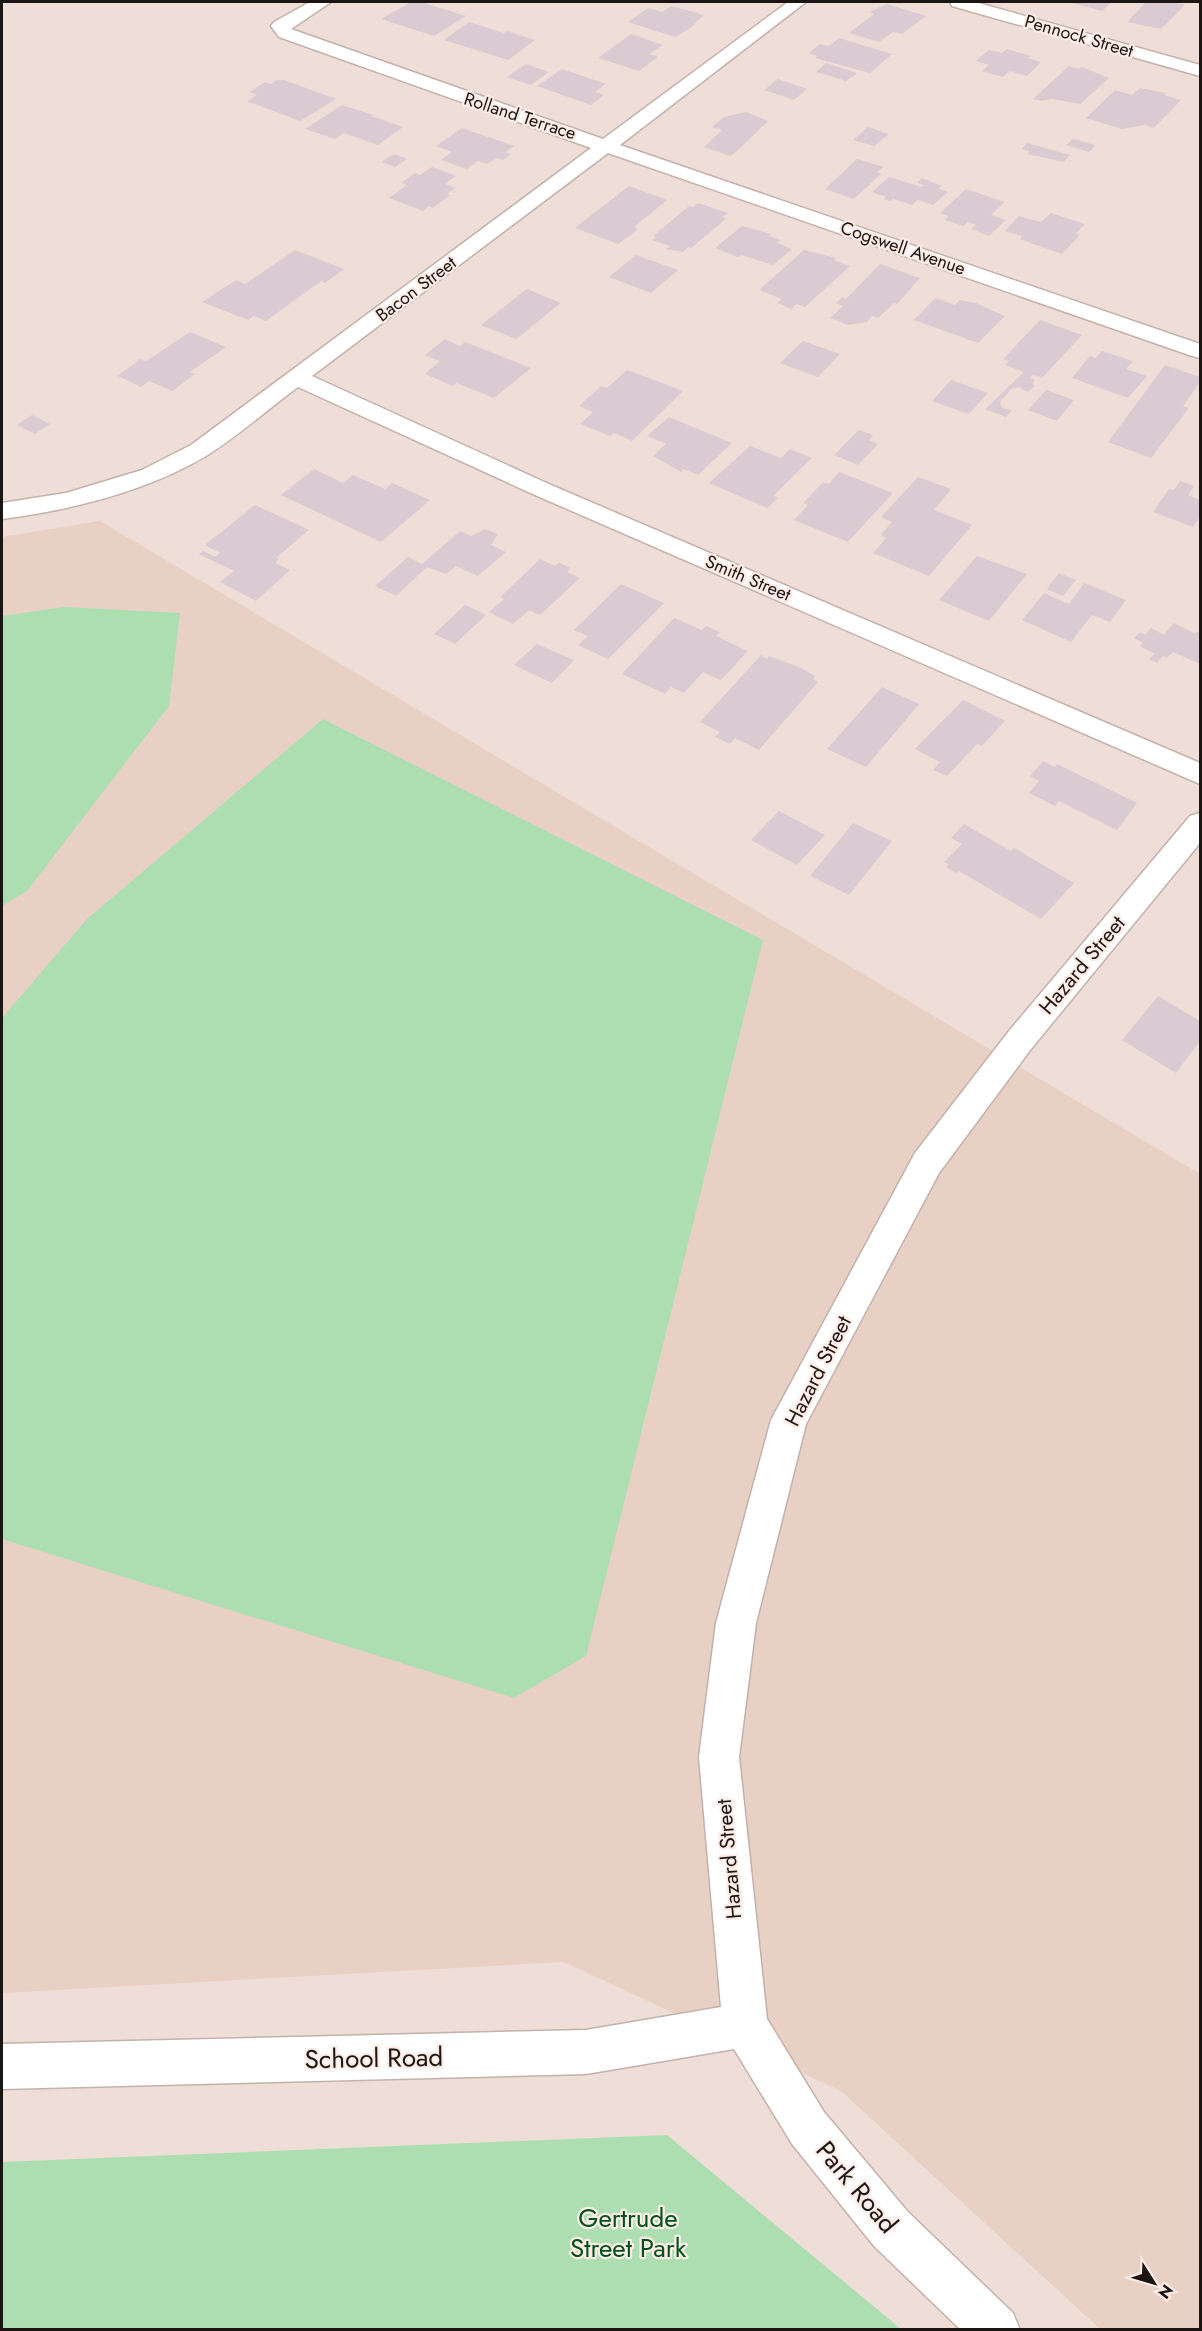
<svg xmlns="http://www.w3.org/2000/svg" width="1202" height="2331" viewBox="0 0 1202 2331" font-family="Jost,sans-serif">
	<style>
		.built { fill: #e8d0c5 }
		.green { fill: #acdeb2 }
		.building { fill: #dacad2 }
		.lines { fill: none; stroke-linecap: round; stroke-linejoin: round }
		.minor-casing { stroke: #c2b2ab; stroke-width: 3 }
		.minor { fill: #fff; fill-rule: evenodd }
		.labels { text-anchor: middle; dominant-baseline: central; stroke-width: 4.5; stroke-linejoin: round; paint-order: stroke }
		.far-street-label { font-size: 18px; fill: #1b1513; stroke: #fdece5 }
		.street-label { font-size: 21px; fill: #1b1513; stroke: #fdece5 }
		.near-street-label { font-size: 26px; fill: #1b1513; stroke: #fdece5 }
		.near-park-label { font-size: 26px; fill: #00501c; stroke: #fdece5 }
	</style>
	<rect width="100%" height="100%" fill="#efded7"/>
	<!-- built -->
	<path class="built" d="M 100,521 L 1200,1174 L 1200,2329 L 1100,2329 L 841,2091 L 564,1962 L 2,1993 L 2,537 Z"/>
	<!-- green -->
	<path class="green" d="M 64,607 L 180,613 L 169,706 L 27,891 L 2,906 L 2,616 Z
		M 323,719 L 763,940 L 586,1656 L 514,1698 L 2,1539 L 2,1018 L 87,919 Z
		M 667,2135 L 901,2329 L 2,2329 L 2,2162 Z"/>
	<!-- building -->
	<path class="building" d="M 411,2 L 421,2 L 466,16 L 434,36 L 381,19 Z
		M 1069,2 L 1112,2 L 1102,11 Z
		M 1146,2 L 1172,2 L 1185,5 L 1161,29 L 1127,22 Z
		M 887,4 L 926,16 L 902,34 L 893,32 L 879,42 L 849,33 L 874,14 L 869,12 Z
		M 671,6 L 704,15 L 689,29 L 675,37 L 628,22 L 648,8 L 662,12 Z
		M 469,22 L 504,33 L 507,31 L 535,40 L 508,60 L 444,40 Z
		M 631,34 L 663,45 L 649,54 L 658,57 L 639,71 L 598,58 Z
		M 839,38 L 892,54 L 870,73 L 815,58 L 817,56 L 809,53 L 820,44 L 829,46 Z
		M 1007,49 L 1031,56 L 1028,58 L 1041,62 L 1027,76 L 1009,71 L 1003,77 L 982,71 L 989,65 L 976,61 L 989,50 L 1002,53 Z
		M 826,63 L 857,73 L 846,81 L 816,72 Z
		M 526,64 L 549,72 L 531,85 L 507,77 Z
		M 1069,66 L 1079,69 L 1082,67 L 1109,78 L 1080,104 L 1052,99 L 1041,101 L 1033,99 Z
		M 562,69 L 606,84 L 595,92 L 604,95 L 591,105 L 537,86 Z
		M 778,79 L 807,89 L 794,100 L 764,90 Z
		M 277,80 L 284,80 L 336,99 L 300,121 L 247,101 L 257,95 L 249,92 L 265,82 L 271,84 Z
		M 1140,88 L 1166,93 L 1164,95 L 1181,100 L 1154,128 L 1145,125 L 1122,129 L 1086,118 L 1115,90 L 1132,95 Z
		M 342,105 L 373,115 L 371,116 L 403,127 L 378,145 L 344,133 L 335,139 L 305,129 Z
		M 746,112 L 768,121 L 737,151 L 730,156 L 704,147 L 722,130 L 712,127 L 724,117 Z
		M 868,127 L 889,134 L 874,146 L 853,140 Z
		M 462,128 L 514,146 L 505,152 L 511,154 L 503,160 L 496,158 L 487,164 L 478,161 L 467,169 L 441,160 L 452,152 L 436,146 Z
		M 1073,139 L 1095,145 L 1089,152 L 1066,145 Z
		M 1027,143 L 1070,155 L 1064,162 L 1028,154 L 1029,151 L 1022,149 Z
		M 394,154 L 407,159 L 395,167 L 381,162 Z
		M 857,159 L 884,167 L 877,172 L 881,174 L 854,199 L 825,189 Z
		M 432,167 L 456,176 L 445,184 L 455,188 L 447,194 L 450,195 L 433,208 L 429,206 L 423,211 L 389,198 L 407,185 L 401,183 L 415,173 L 420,175 Z
		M 889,177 L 922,187 L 924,185 L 917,183 L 922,178 L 942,186 L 938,189 L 948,192 L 933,205 L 918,200 L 912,205 L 893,199 L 890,201 L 883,199 L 886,197 L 872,192 Z
		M 629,186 L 667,200 L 634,227 L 638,229 L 618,244 L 575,228 Z
		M 966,189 L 1005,202 L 991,215 L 1006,220 L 989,236 L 971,229 L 976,225 L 968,222 L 963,226 L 945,220 L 949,216 L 940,213 Z
		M 698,203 L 728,213 L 722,217 L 726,219 L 691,248 L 688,247 L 683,252 L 666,249 L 670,246 L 652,240 L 656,237 L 653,236 L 689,206 L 693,207 Z
		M 1051,213 L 1085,224 L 1076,233 L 1080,235 L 1062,254 L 1033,244 L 1020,239 L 1022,236 L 1005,231 L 1019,216 L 1041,222 Z
		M 742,226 L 771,234 L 769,236 L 781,240 L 777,243 L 792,249 L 773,265 L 741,255 L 738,257 L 715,248 Z
		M 295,250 L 344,269 L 325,283 L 321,281 L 266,321 L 254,316 L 248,320 L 202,302 L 236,280 L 245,284 Z
		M 804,250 L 836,258 L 834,260 L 850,266 L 805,307 L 796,304 L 792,309 L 777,303 L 782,299 L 759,290 Z
		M 636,255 L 678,270 L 651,293 L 609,277 Z
		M 880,264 L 920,278 L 897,304 L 894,303 L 878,318 L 872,316 L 867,322 L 848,325 L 830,318 L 843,306 L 836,303 L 842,297 L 846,299 Z
		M 527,289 L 561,303 L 516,339 L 481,325 Z
		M 935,298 L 955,305 L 960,300 L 976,303 L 1005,316 L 978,343 L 914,320 Z
		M 1040,320 L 1082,335 L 1042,378 L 1033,375 L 1030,378 L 1035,380 L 1032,384 L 1035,385 L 1028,392 L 1019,387 L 1011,389 L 1000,402 L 1002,408 L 1012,410 L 1006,417 L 985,409 L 1024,372 L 1005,365 L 1009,361 L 1003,359 Z
		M 190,332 L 226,347 L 190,372 L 195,374 L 172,391 L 149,381 L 141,387 L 118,376 L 140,359 L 146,361 Z
		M 445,339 L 460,346 L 465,342 L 531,368 L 494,398 L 456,383 L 453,386 L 425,374 L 440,361 L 425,355 Z
		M 803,341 L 840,354 L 818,377 L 780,363 Z
		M 1102,351 L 1133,361 L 1126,369 L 1147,376 L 1128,398 L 1072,378 L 1090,356 L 1096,358 Z
		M 1165,365 L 1200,377 L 1200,382 L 1183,406 L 1189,408 L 1179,421 L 1151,458 L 1108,442 Z
		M 627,370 L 683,391 L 632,441 L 614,433 L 610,436 L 580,424 L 593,412 L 579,406 L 601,386 L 607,388 Z
		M 951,380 L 988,393 L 969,414 L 932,401 Z
		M 1046,390 L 1074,400 L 1057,421 L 1028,410 Z
		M 32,415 L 50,424 L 35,434 L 17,425 Z
		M 669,417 L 732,443 L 698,475 L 683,469 L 681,472 L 653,456 L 666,444 L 647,436 Z
		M 859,430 L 873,435 L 869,440 L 878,444 L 858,465 L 834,455 Z
		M 750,446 L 781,458 L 790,449 L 812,458 L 773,496 L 778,498 L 767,508 L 709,483 Z
		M 314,469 L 343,483 L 353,475 L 385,489 L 392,483 L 430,500 L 381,542 L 281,495 Z
		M 839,472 L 893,493 L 848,542 L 794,520 L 808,505 L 803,503 L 823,482 L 829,484 Z
		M 918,477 L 951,489 L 934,510 L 972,525 L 929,576 L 873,553 L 886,538 L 881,535 L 892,522 L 881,517 Z
		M 1180,481 L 1194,486 L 1188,495 L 1200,500 L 1200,517 L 1193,527 L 1153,512 L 1169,489 L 1174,490 Z
		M 255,505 L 309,530 L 276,558 L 279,559 L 275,563 L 290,570 L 256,601 L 220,582 L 234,571 L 199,554 L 203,551 L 215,557 L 220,553 L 205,545 Z
		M 485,529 L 498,534 L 491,545 L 506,552 L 478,576 L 456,566 L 446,574 L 427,567 L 396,596 L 375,586 L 408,557 L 422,564 L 460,531 L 471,536 Z
		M 977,556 L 1027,574 L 989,621 L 939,600 Z
		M 540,559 L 555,566 L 559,563 L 571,568 L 567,572 L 580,578 L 540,615 L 529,610 L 513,624 L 489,612 L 504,599 L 500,597 Z
		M 1059,573 L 1076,580 L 1063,596 L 1047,589 Z
		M 1084,583 L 1126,600 L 1110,622 L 1092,615 L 1071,642 L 1022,620 L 1044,593 L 1069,604 Z
		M 621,584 L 664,603 L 608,659 L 578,645 L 588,636 L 574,630 Z
		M 465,605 L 486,615 L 455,644 L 434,634 Z
		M 674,618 L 702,630 L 706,626 L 720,632 L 716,636 L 748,651 L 721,680 L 703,672 L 684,693 L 671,687 L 665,694 L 622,674 Z
		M 1174,623 L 1194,633 L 1200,631 L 1200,664 L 1173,652 L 1167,658 L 1163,656 L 1157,663 L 1149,659 L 1155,654 L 1140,646 L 1143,643 L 1134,638 L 1140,632 L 1145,635 L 1151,628 L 1164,635 Z
		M 537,644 L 574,660 L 552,683 L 514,665 Z
		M 761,655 L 767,659 L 769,656 L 801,668 L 815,676 L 813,679 L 818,682 L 759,750 L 735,738 L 730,744 L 715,737 L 720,732 L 700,722 Z
		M 882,687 L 919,704 L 866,767 L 827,749 Z
		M 963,700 L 1005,721 L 982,746 L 977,744 L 947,776 L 933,770 L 940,762 L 915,749 Z
		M 1043,761 L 1055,767 L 1057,764 L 1137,803 L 1117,830 L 1059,801 L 1055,806 L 1029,793 L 1039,781 L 1030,776 Z
		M 779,811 L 825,835 L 797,865 L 751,840 Z
		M 853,823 L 892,841 L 849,895 L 810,876 Z
		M 964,824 L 1011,851 L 1014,848 L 1074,883 L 1041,919 L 959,871 L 956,873 L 946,867 L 949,865 L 944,862 L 962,844 L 951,838 Z
		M 1158,996 L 1200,1021 L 1200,1041 L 1176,1073 L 1122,1040 Z"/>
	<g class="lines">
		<!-- minor casing -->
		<g class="minor-casing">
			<path id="minor" d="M 310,2 L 331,2 L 291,29 L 603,139 L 788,2 L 806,2 L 620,145 L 1200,344 L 1200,358 L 1192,356 L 608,153 L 312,376 L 551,485 L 1200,763 L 1200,784 L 535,495 L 298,387 C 268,409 238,436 206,456 C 145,492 71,510 2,519 L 2,503 L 66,493 L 142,470 L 191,445 L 591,148 L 279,37 L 271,26 L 274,22 Z
				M 950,2 L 975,2 L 1200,65 L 1200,76 L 952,6 Z
				M 1200,813 L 1200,843 L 1031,1049 L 939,1173 L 806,1424 L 756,1623 L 739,1757 L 767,2019 L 824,2112 L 908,2212 L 1013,2313 L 1020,2330 L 961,2330 L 874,2246 L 792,2144 L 734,2049 L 586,2074 L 2,2089 L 2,2044 L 586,2030 L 721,2007 L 699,1757 L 716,1623 L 771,1420 L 915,1153 L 1009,1031 L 1190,816 Z"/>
		</g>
		<!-- minor -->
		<use href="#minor" class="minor"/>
	</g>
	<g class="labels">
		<!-- far-street labels -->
		<g class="far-street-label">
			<text transform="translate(1079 36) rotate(16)">Pennock Street</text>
			<text transform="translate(520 116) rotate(18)">Rolland Terrace</text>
			<text transform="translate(903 248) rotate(19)">Cogswell Avenue</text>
			<text transform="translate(416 289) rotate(-37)">Bacon Street</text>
			<text transform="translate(748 578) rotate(23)">Smith Street</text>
		</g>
		<!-- street labels -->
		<g class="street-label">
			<text transform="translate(1082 965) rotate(-50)">Hazard Street</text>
			<text transform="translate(818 1371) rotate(-63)">Hazard Street</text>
			<text transform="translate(729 1859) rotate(-95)">Hazard Street</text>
		</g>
		<!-- near-street labels -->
		<g class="near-street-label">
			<text transform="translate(374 2058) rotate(-1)">School Road</text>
			<text transform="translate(857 2187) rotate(50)">Park Road</text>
		</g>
		<!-- near-park labels -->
		<g class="near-park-label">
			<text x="628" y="2218">Gertrude<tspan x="628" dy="30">Street Park</tspan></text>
		</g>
	</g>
	<!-- border -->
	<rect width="1202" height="2331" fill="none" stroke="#1b1513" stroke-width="6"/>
	<!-- north arrow -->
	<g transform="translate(1154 2283) rotate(127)" stroke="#fdece5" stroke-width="4.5" paint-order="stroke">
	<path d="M0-4.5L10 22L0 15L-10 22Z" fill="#1b1513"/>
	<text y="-9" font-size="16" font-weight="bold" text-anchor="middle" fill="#1b1513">N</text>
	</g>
</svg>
